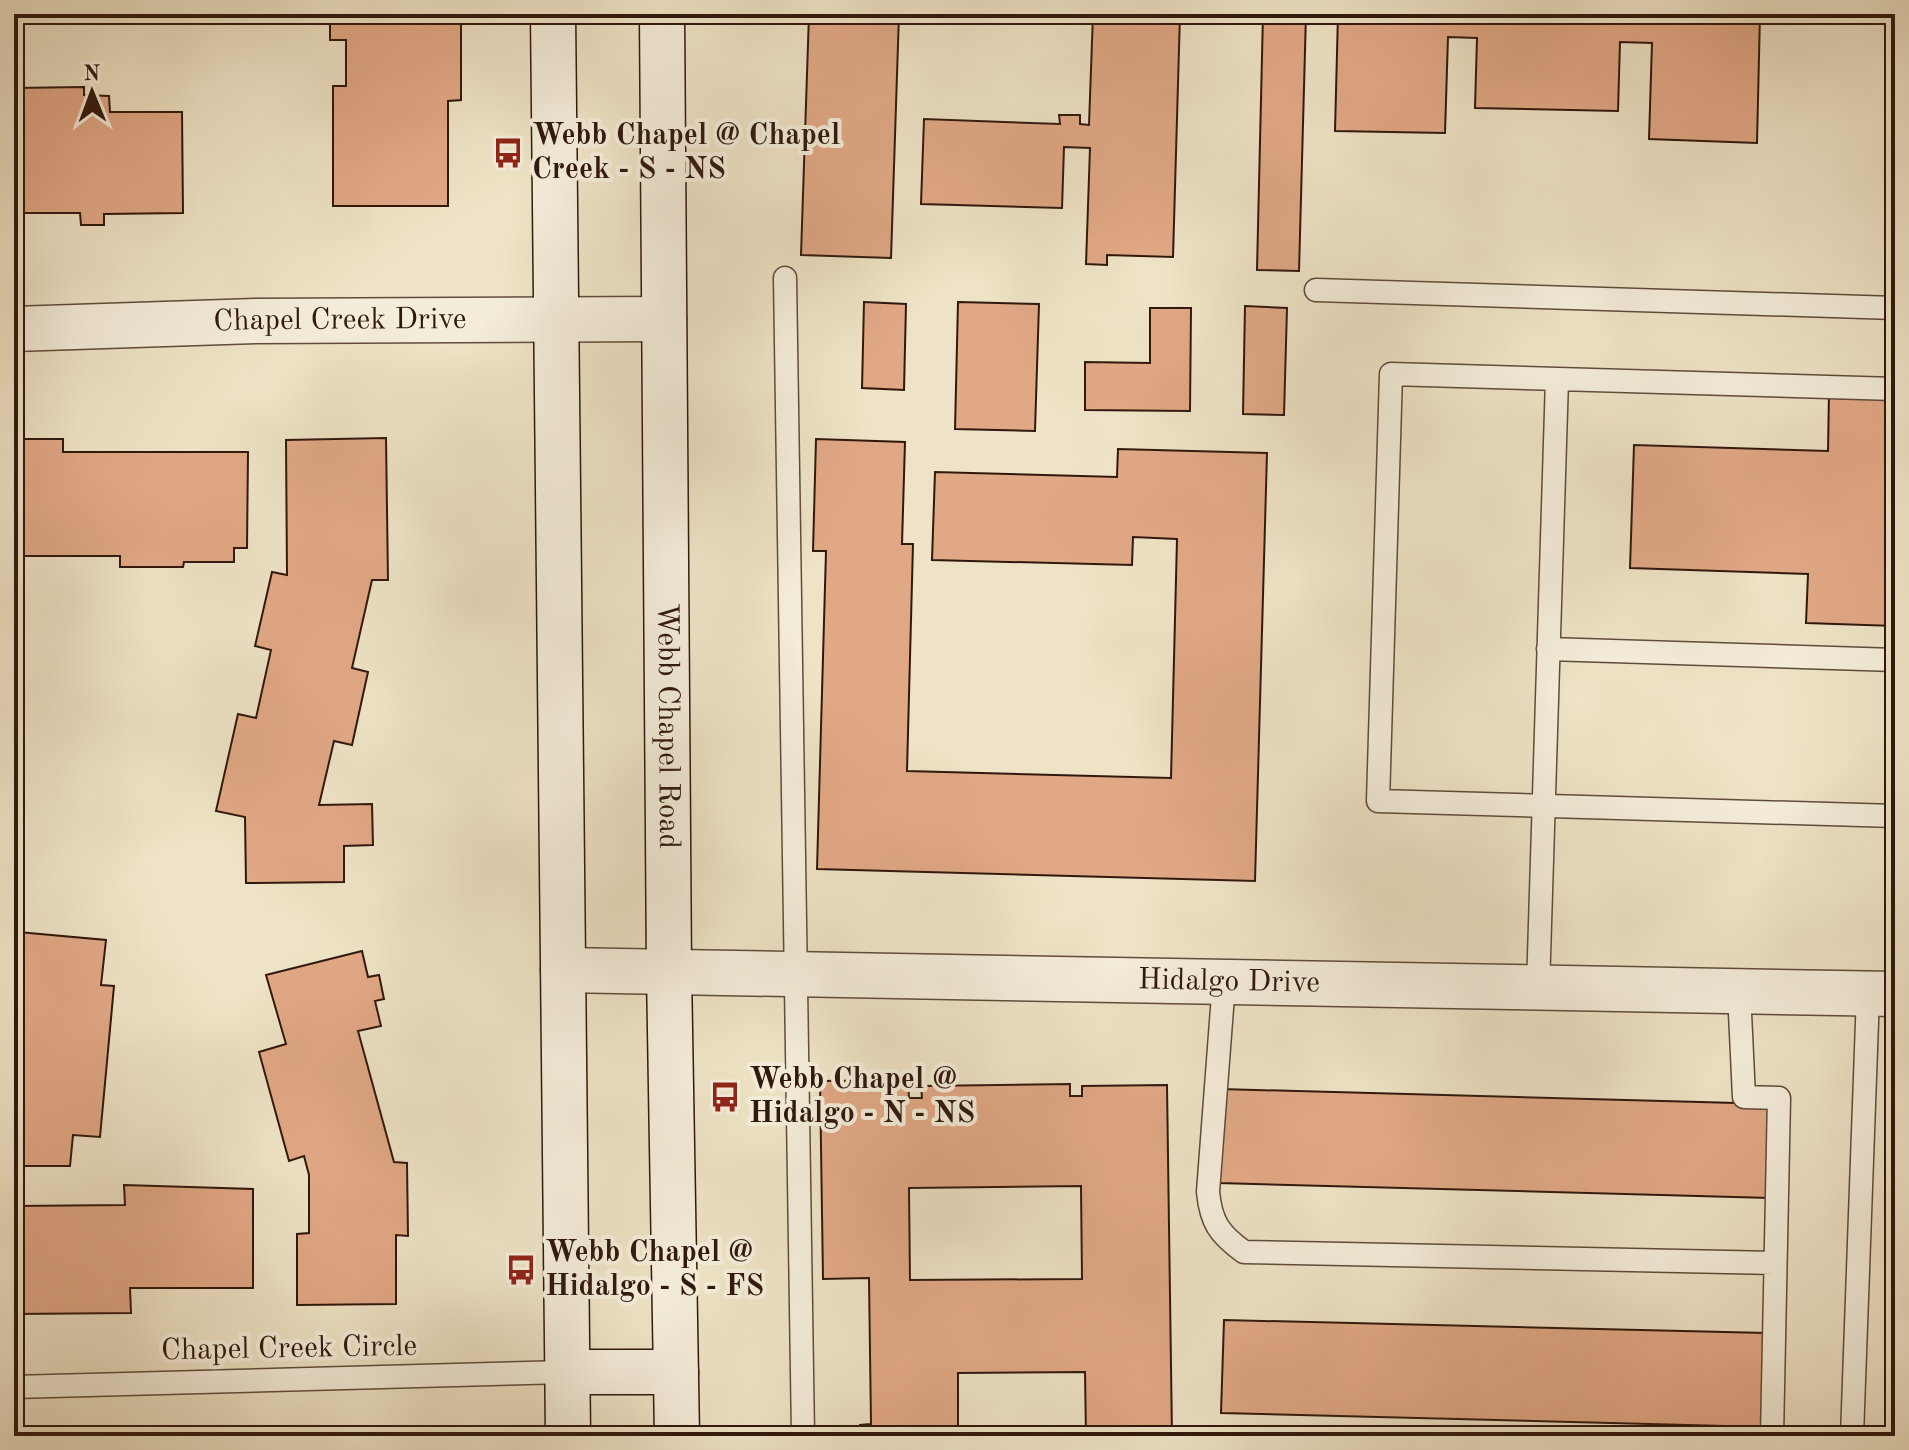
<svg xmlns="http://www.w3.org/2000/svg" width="1909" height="1450" viewBox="0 0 1909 1450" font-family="'Old Standard TT',serif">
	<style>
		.building { fill: #e1a886; stroke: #30180d; stroke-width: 2; fill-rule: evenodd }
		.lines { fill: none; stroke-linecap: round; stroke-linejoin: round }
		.lane-casing { stroke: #604b3b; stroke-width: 25 }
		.street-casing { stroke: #604b3b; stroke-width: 47 }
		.secondary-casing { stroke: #30180d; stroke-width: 47 }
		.lane { stroke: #f4edda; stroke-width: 22 }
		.street { stroke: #f4edda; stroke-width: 44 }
		.secondary { stroke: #f4edda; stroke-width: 44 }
		.labels { text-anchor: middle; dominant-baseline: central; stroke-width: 8; stroke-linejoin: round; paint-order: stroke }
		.poi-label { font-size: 30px; font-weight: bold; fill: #30180d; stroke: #f4edda; text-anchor: start }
		.street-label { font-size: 30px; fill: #30180d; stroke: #f4edda }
	</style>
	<rect width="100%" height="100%" fill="#eee3c6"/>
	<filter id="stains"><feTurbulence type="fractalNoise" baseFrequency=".0025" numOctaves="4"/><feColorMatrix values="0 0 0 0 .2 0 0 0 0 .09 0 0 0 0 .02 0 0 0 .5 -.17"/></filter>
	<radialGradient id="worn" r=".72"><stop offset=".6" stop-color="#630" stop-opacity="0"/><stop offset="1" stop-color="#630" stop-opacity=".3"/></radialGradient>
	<!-- building -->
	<path class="building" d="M 330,14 L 446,14 L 446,21 L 461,22 L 461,100 L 448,101 L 448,206 L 333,206 L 333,86 L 346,86 L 346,40 L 330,40 Z
		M 809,14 L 899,14 L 891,258 L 801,255 Z
		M 1093,14 L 1180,14 L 1173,257 L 1107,255 L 1107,265 L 1086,264 L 1090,148 L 1064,147 L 1062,208 L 921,204 L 924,119 L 1060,124 L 1059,115 L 1080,115 L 1080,124 L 1089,125 Z
		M 1263,14 L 1306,14 L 1299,271 L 1257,270 Z
		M 1338,14 L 1760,14 L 1757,143 L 1649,139 L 1652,43 L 1620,42 L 1618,111 L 1475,108 L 1477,38 L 1448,37 L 1445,133 L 1335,131 Z
		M 84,87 L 84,95 L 109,96 L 110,112 L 182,112 L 183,213 L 104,214 L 104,225 L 81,225 L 80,213 L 14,213 L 14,88 Z
		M 864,302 L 906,304 L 904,390 L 862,388 Z
		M 958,302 L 1039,304 L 1035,431 L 955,429 Z
		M 1245,306 L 1287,308 L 1284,415 L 1243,414 Z
		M 1150,308 L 1191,308 L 1190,411 L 1085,410 L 1085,362 L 1150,363 Z
		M 1829,393 L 1895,395 L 1895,626 L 1806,623 L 1808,574 L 1630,568 L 1634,445 L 1828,451 Z
		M 386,438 L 388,580 L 372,580 L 352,668 L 368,672 L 352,745 L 334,741 L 319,805 L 372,804 L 373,845 L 344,846 L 344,882 L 246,883 L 245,817 L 216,811 L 238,714 L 256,718 L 271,650 L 255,646 L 272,572 L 287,575 L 286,440 Z
		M 14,439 L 63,439 L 63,452 L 248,452 L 247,548 L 234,548 L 234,562 L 184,562 L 183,567 L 120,567 L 120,556 L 14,556 Z
		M 816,439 L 905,442 L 902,544 L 913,544 L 907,771 L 1171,778 L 1177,539 L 1133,537 L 1132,565 L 932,560 L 935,472 L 1117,477 L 1118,449 L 1267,453 L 1255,881 L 817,869 L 826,551 L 813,551 Z
		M 18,932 L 106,940 L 101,985 L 114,986 L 100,1137 L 73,1135 L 70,1166 L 14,1166 L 14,960 Z
		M 362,951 L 368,977 L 379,975 L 384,999 L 375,1001 L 381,1026 L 358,1031 L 394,1162 L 407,1163 L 408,1236 L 396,1235 L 396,1304 L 297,1305 L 297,1234 L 309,1233 L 309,1175 L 304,1156 L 289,1161 L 259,1052 L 286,1044 L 266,975 Z
		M 908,1080 L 909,1098 L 922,1098 L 921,1086 L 1070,1084 L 1070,1096 L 1082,1096 L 1082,1086 L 1167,1085 L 1172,1436 L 1086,1436 L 1085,1372 L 958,1373 L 958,1436 L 860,1436 L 860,1425 L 871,1424 L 869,1278 L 823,1279 L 820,1081 ZM 1081,1186 L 1082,1279 L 910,1280 L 909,1188 Z
		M 1221,1089 L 1773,1104 L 1770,1198 L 1219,1183 Z
		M 124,1185 L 253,1189 L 253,1288 L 130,1288 L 131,1313 L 14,1314 L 14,1206 L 125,1205 Z
		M 1224,1320 L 1767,1333 L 1764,1427 L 1221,1413 Z"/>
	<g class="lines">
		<!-- lane casing -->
		<g class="lane-casing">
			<path id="lane" d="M 785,278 L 803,1436
				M 1316,290 L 1895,308
				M 1895,389 L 1391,374 L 1378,801 L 1895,816
				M 1548,649 L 1895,660
				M 1224,982 L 1208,1192 C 1211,1222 1219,1234 1244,1252 L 1775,1263
				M 1538,988 L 1557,379
				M 1739,992 L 1744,1097 L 1779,1098 L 1772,1436
				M 14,1387 L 566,1372
				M 1852,1436 L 1868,994"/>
		</g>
		<!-- street casing -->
		<g class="street-casing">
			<g id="street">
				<path id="s1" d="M 14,329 L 255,321 L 664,319"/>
				<path id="s2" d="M 563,970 L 1895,994"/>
			</g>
		</g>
		<!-- secondary casing -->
		<g class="secondary-casing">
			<g id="secondary">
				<path d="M 553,14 L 568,1436"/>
				<path id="s3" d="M 662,14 L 669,972 L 677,1436"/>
				<path d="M 566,1372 L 676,1372"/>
			</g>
		</g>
		<!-- lane -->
		<use href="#lane" class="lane"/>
		<!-- street -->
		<use href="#street" class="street"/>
		<!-- secondary -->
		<use href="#secondary" class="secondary"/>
	</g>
	<!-- icons -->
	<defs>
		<g id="bus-bare" transform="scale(2.4)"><path d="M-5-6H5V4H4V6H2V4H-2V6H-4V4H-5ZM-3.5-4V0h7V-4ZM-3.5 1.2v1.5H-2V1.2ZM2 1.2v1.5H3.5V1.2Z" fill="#8f2418" stroke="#f4edda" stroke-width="2.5" paint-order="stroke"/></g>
	</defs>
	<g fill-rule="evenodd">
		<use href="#bus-bare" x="508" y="153"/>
		<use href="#bus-bare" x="725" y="1097"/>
		<use href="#bus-bare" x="521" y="1270"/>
	</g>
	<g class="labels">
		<!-- poi labels -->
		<g class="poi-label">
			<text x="532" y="136">Webb Chapel @ Chapel<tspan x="532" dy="34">Creek - S - NS</tspan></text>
			<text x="749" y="1080">Webb Chapel @<tspan x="749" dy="34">Hidalgo - N - NS</tspan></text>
			<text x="545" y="1253">Webb Chapel @<tspan x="545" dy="34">Hidalgo - S - FS</tspan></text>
		</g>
		<!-- street labels -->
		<g class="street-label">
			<text stroke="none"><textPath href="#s1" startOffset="326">Chapel Creek Drive</textPath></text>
			<text stroke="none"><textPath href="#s3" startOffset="712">Webb Chapel Road</textPath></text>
			<text stroke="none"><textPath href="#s2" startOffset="666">Hidalgo Drive</textPath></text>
			<text transform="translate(289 1349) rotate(-1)">Chapel Creek Circle</text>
		</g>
	</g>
	<!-- margin -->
	<rect width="1909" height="1450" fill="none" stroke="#eee3c6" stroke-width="48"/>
	<rect x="16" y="16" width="1877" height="1418" fill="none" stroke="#30180d" stroke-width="4"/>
	<rect x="24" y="24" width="1861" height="1402" fill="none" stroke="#30180d" stroke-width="2"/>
	<!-- north arrow -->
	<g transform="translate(92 92) rotate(359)" stroke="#f4edda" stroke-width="6" paint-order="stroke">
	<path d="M0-6L14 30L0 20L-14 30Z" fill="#30180d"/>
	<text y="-12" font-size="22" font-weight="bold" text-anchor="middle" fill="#30180d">N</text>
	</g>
	<rect width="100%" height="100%" filter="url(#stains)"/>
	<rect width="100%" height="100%" fill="url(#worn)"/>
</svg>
